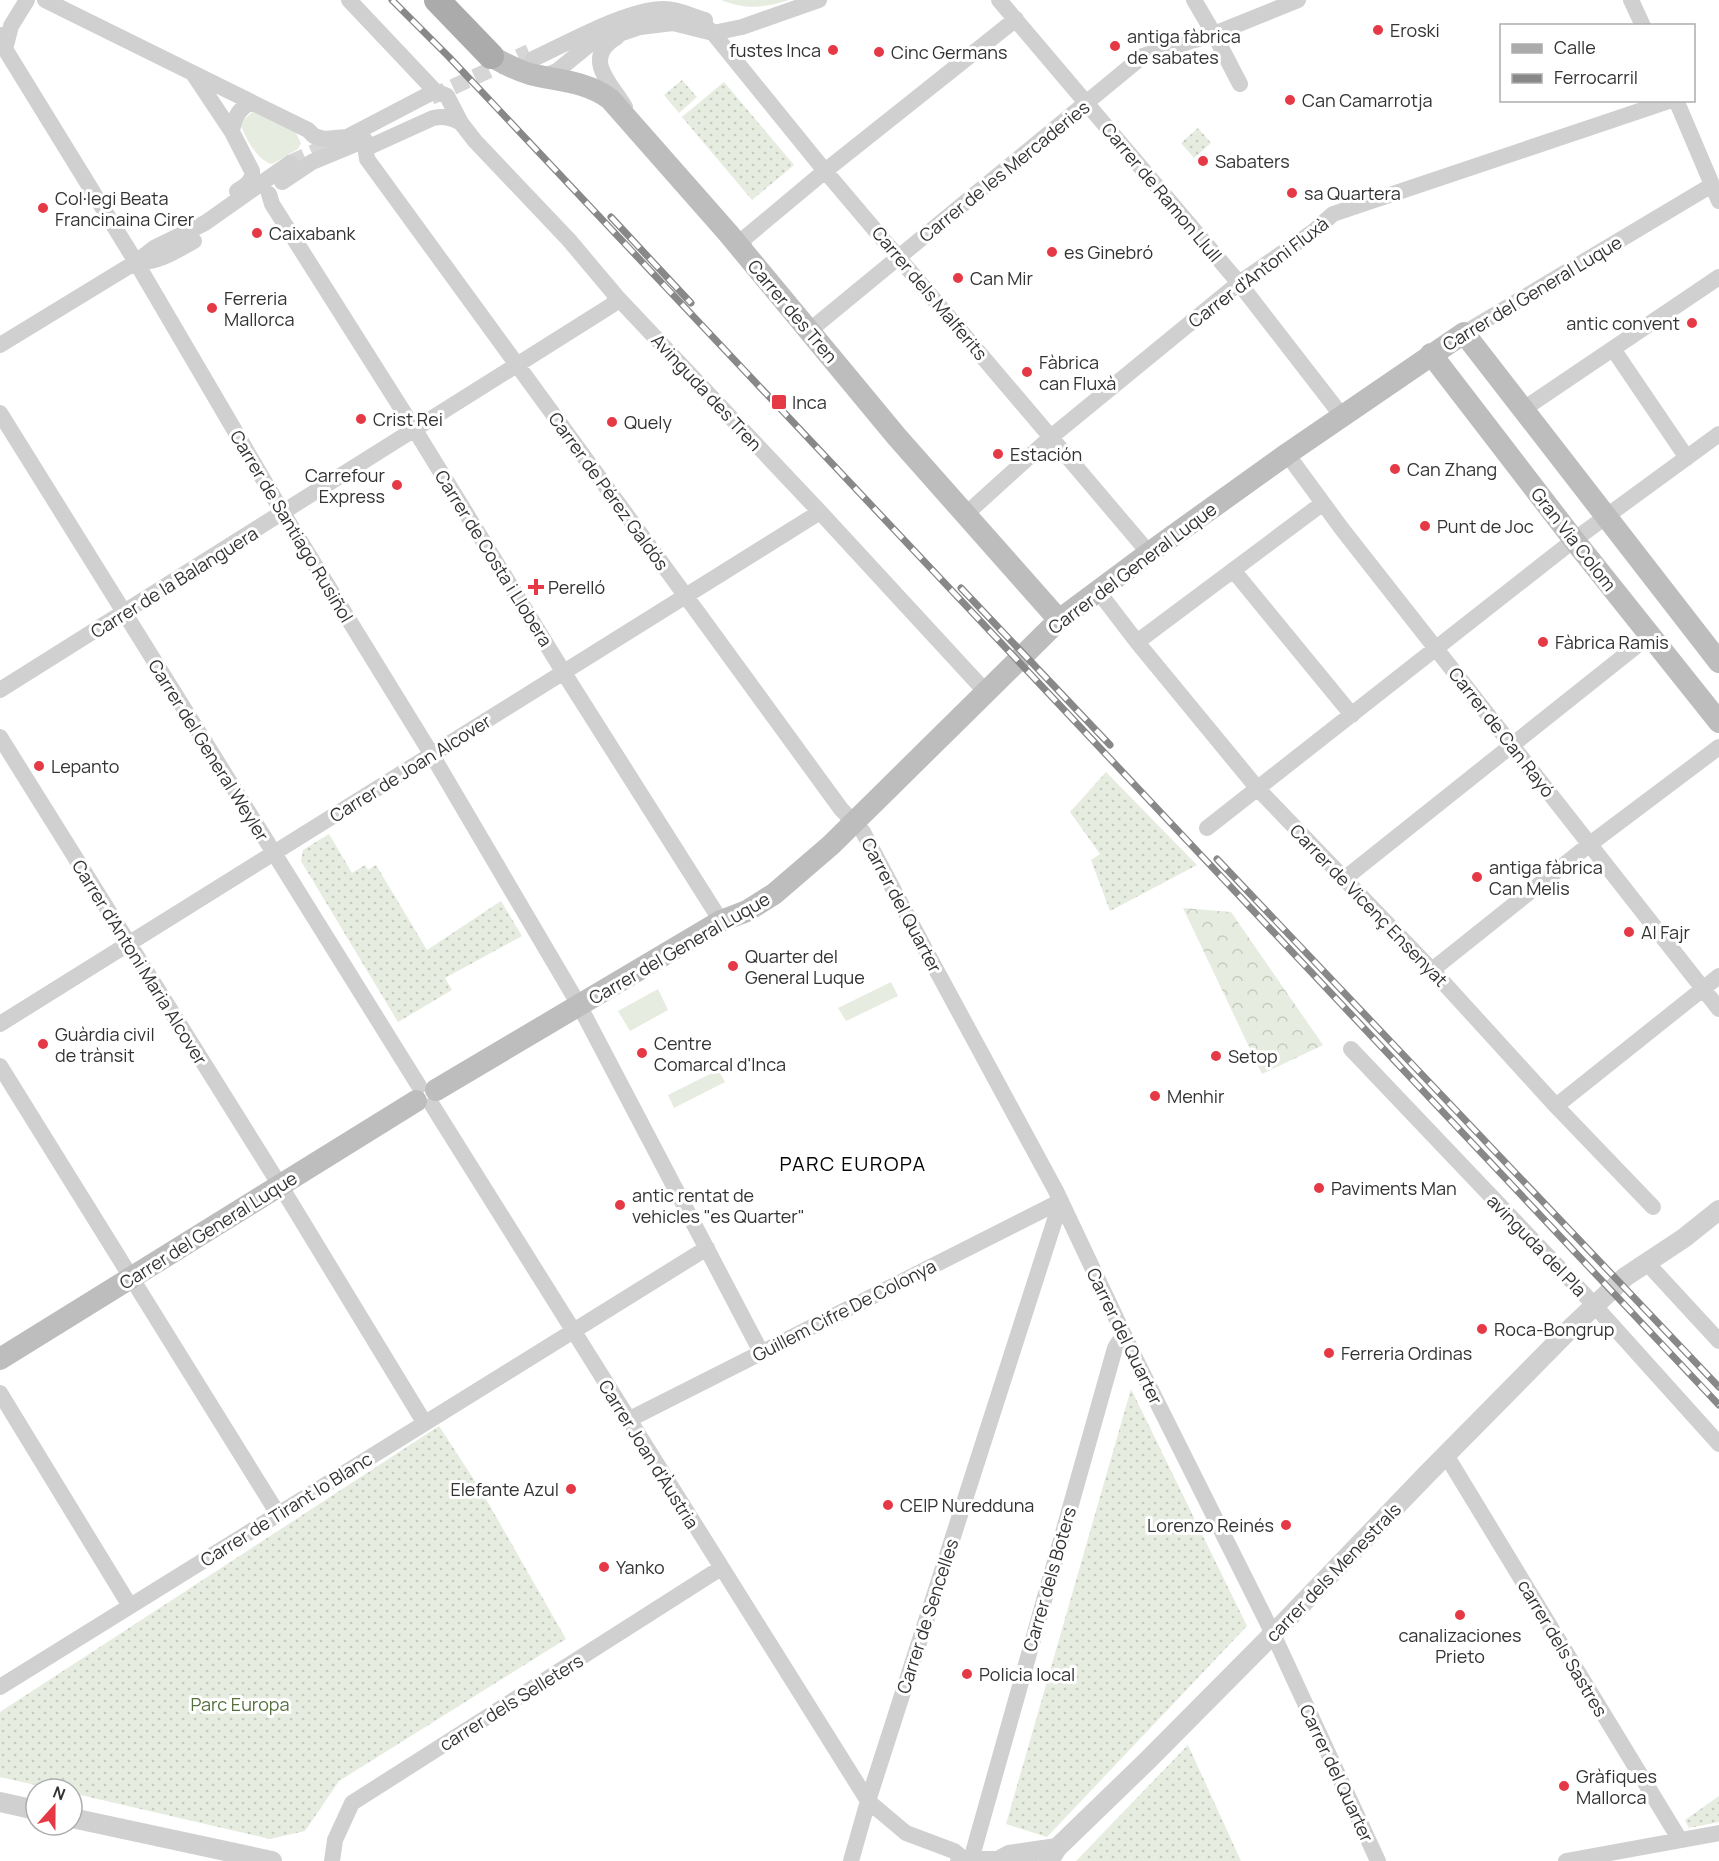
<svg xmlns="http://www.w3.org/2000/svg" width="1719" height="1861" viewBox="0 0 1719 1861" font-family="Manrope,sans-serif">
	<style>
		.grass { fill: url(#grass-dots) }
		.forest { fill: url(#forest-crowns) }
		.garden { fill: #e6ecdf }
		.lines { fill: none; stroke-linecap: round; stroke-linejoin: round }
		.minor-tunnel { stroke: #d6d6d6; stroke-width: 16; stroke-dasharray: 16 8; stroke-linecap: butt }
		.minor { stroke: #d0d0d0; stroke-width: 16 }
		.tertiary { stroke: #d0d0d0; stroke-width: 20 }
		.secondary { stroke: #bdbdbd; stroke-width: 22 }
		.primary { stroke: #ababab; stroke-width: 26 }
		.rail-casing { stroke: #888; stroke-width: 7 }
		.rail { stroke: #fff; stroke-width: 4.5; stroke-dasharray: 14; stroke-linecap: butt }
		.poi-dot { fill: #e63946; stroke: #fff; stroke-width: 2 }
		.labels { text-anchor: middle; dominant-baseline: central; stroke-width: 6; stroke-linejoin: round; paint-order: stroke }
		.poi-label { font-size: 18px; fill: #333; stroke: #fff; text-anchor: start }
		.street-label { font-size: 18px; fill: #333; stroke: #fff }
		.park-label { font-size: 18px; fill: #56703f; stroke: #fff }
		.neighbourhood-label { font-size: 20px; letter-spacing: 1.5px; fill: #000; stroke: #fff }
	</style>
	<defs>
		<pattern id="grass-dots" width="8" height="8" patternUnits="userSpaceOnUse" patternTransform="scale(1.5)"><rect width="8" height="8" fill="#e6ecdf"/><path d="M2 2h.1M6 6h.1" fill="none" stroke="#c6cbc0" stroke-width="1.8" stroke-linecap="round"/></pattern>
		<pattern id="forest-crowns" width="20" height="18" patternUnits="userSpaceOnUse" patternTransform="scale(1.5)"><rect width="20" height="18" fill="#e6ecdf"/><path d="M2 6a3 3 0 1 1 6 0M12 15a3 3 0 1 1 6 0" fill="none" stroke="#c6cbc0"/></pattern>
	</defs>
	<rect width="100%" height="100%" fill="#fff"/>
	<!-- grass -->
	<path class="grass" d="M 682,80 L 697,97 L 679,113 L 664,95 Z
		M 724,82 L 794,165 L 752,200 L 682,117 Z
		M 1198,128 L 1211,143 L 1194,158 L 1181,143 Z
		M 1106,772 L 1197,865 L 1110,911 L 1091,860 L 1100,854 L 1070,812 Z
		M 329,834 L 352,873 L 365,865 L 368,870 L 376,865 L 427,950 L 501,901 L 522,936 L 445,978 L 452,990 L 398,1022 L 301,861 L 303,850 Z
		M 1131,1389 L 1247,1626 L 1047,1837 L 1006,1824 Z
		M 439,1426 L 482,1492 L 566,1639 L 339,1781 L 305,1831 L 270,1839 L 72,1793 L 72,1789 L 53,1789 L 0,1777 L 0,1712 Z
		M 1188,1745 L 1241,1861 L 1076,1861 Z
		M 1719,1796 L 1719,1822 L 1689,1828 L 1685,1820 Z"/>
	<!-- forest -->
	<path class="forest" d="M 1183,908 L 1231,912 L 1323,1045 L 1262,1074 Z"/>
	<!-- garden -->
	<path class="garden" d="M 721,0 L 789,0 C 763,8 747,10 721,0 Z
		M 254,111 L 296,133 L 301,143 L 298,149 L 272,164 C 258,161 246,139 241,126 L 243,120 Z
		M 891,982 L 898,996 L 846,1021 L 838,1008 Z
		M 658,989 L 668,1010 L 630,1031 L 618,1011 Z
		M 718,1070 L 725,1082 L 674,1108 L 668,1095 Z"/>
	<g class="lines">
		<!-- minor-tunnel -->
		<path class="minor-tunnel" d="M 431,97 L 529,52
			M 290,163 L 343,139"/>
		<!-- minor -->
		<path class="minor" d="M 45,0 L 308,130 L 314,136 L 324,139 L 347,137 L 435,91
			M 349,0 L 435,91 L 447,96 L 461,123 L 475,141 L 569,240 L 617,297 L 820,512 L 985,691
			M 999,0 L 1239,283 L 1342,416
			M 1194,0 L 1214,34 L 1240,84
			M 1631,0 L 1643,26
			M 696,17 L 713,33 L 825,171 L 1149,553
			M 0,35 L 5,49 L 136,262 L 283,513 L 432,755 L 579,1005 L 761,1352
			M 617,37 C 581,58 611,83 625,107
			M 5,49 L 11,26 L 27,0
			M 533,59 C 568,43 627,9 664,9 C 679,9 691,16 705,20
			M 194,75 L 232,132 L 252,171 C 253,182 245,186 237,191
			M 544,76 L 557,71 L 590,44 L 640,27 L 673,23 L 713,33 L 742,27 L 819,0
			M 1676,100 L 1719,201
			M 461,123 C 451,117 444,116 433,118 L 369,147 L 366,152 L 367,159 L 841,809 L 863,832 L 926,951 L 1056,1191 L 1135,1358 L 1273,1634 L 1378,1861
			M 232,132 C 234,117 239,109 251,102
			M 282,182 L 312,162 L 365,140
			M 269,194 L 272,204 L 415,430 L 564,673 L 721,921
			M 741,249 L 746,237 L 825,171 L 1016,19
			M 137,262 C 158,263 176,251 194,241
			M 809,331 L 1143,56 L 1214,34 L 1298,0
			M 1464,333 L 1712,185
			M 0,345 L 136,262 L 154,248 L 205,223 L 290,163
			M 1613,349 L 1687,458
			M 1522,410 L 1719,277
			M 0,413 L 419,1086
			M 1287,454 L 1342,529 L 1719,1009
			M 965,515 L 1051,437 L 1239,283 L 1314,231 L 1333,214 L 1672,100
			M 1233,570 L 1352,715
			M 1098,591 L 1137,642 L 1258,789 L 1432,970 L 1556,1106 L 1653,1207
			M 1137,642 L 1323,503
			M 0,690 L 612,305 L 617,297
			M 0,737 L 291,1203 L 424,1422
			M 1207,828 L 1574,540 L 1719,434
			M 1344,879 L 1649,636
			M 1432,970 L 1590,844 L 1719,747
			M 0,1024 L 820,512
			M 1351,1049 L 1585,1295 L 1719,1444
			M 0,1066 L 278,1514
			M 432,1105 L 868,1801 L 906,1833 L 954,1851 L 965,1860
			M 1556,1106 L 1719,976
			M 1647,1263 L 1719,1341
			M 0,1393 L 130,1606
			M 628,1420 L 1061,1201
			M 1446,1455 L 1680,1840
			M 0,1687 L 707,1248
			M 971,1860 L 1115,1348 L 1118,1343 L 1126,1339
			M 332,1861 L 335,1840 L 352,1803 L 721,1568
			M 851,1861 L 868,1801 L 1061,1201
			M 1566,1861 L 1719,1833"/>
		<!-- tertiary -->
		<path class="tertiary" d="M 0,1802 L 36,1810
			M 72,1818 L 272,1861
			M 960,1861 L 998,1861
			M 998,1861 L 1009,1855 L 1057,1848
			M 1049,1861 L 1057,1848 L 1148,1760 L 1273,1634 L 1427,1474 L 1573,1326 L 1625,1277 L 1684,1238 L 1719,1210"/>
		<!-- secondary -->
		<path class="secondary" d="M 491,56 C 503,63 516,70 530,74 C 558,81 586,81 610,99 L 728,233 L 897,437 L 1059,620
			M 1431,354 L 1574,540 L 1719,722
			M 436,1090 L 721,921 L 747,911 L 774,894 L 831,845 L 1059,620 L 1149,553 L 1287,454 L 1464,333 L 1719,662
			M 0,1359 L 416,1101"/>
		<!-- primary -->
		<path class="primary" d="M 437,0 L 491,56"/>
		<!-- rail casing -->
		<g class="rail-casing">
			<path id="rail" d="M 392,0 L 449,57 L 1719,1405
				M 611,217 L 691,303
				M 961,588 L 1110,745
				M 1217,859 L 1719,1387"/>
		</g>
		<!-- rail -->
		<use href="#rail" class="rail"/>
	</g>
	<!-- markers -->
	<g class="poi-dot">
		<circle cx="1378" cy="30" r="6"/>
		<circle cx="1115" cy="46" r="6"/>
		<circle cx="833" cy="50" r="6"/>
		<circle cx="879" cy="52" r="6"/>
		<circle cx="1290" cy="100" r="6"/>
		<circle cx="1203" cy="161" r="6"/>
		<circle cx="1292" cy="193" r="6"/>
		<circle cx="43" cy="208" r="6"/>
		<circle cx="257" cy="233" r="6"/>
		<circle cx="1052" cy="252" r="6"/>
		<circle cx="958" cy="278" r="6"/>
		<circle cx="212" cy="308" r="6"/>
		<circle cx="1692" cy="323" r="6"/>
		<circle cx="1027" cy="372" r="6"/>
		<rect x="771" y="394" width="16" height="16" rx="3"/>
		<circle cx="361" cy="419" r="6"/>
		<circle cx="612" cy="422" r="6"/>
		<circle cx="998" cy="454" r="6"/>
		<circle cx="1395" cy="469" r="6"/>
		<circle cx="397" cy="485" r="6"/>
		<circle cx="1425" cy="526" r="6"/>
		<path d="M533 578h6v6h6v6h-6v6h-6v-6h-6v-6h6z"/>
		<circle cx="1543" cy="642" r="6"/>
		<circle cx="39" cy="766" r="6"/>
		<circle cx="1477" cy="877" r="6"/>
		<circle cx="1629" cy="932" r="6"/>
		<circle cx="733" cy="966" r="6"/>
		<circle cx="43" cy="1044" r="6"/>
		<circle cx="642" cy="1053" r="6"/>
		<circle cx="1216" cy="1056" r="6"/>
		<circle cx="1155" cy="1096" r="6"/>
		<circle cx="1319" cy="1188" r="6"/>
		<circle cx="620" cy="1205" r="6"/>
		<circle cx="1482" cy="1329" r="6"/>
		<circle cx="1329" cy="1353" r="6"/>
		<circle cx="571" cy="1489" r="6"/>
		<circle cx="888" cy="1505" r="6"/>
		<circle cx="1286" cy="1525" r="6"/>
		<circle cx="604" cy="1567" r="6"/>
		<circle cx="1460" cy="1615" r="6"/>
		<circle cx="967" cy="1674" r="6"/>
		<circle cx="1564" cy="1786" r="6"/>
	</g>
	<g class="labels">
		<!-- poi labels -->
		<g class="poi-label">
			<text x="1390" y="30">Eroski</text>
			<text x="1127" y="36">antiga fàbrica<tspan x="1127" dy="21">de sabates</tspan></text>
			<text x="821" y="50" text-anchor="end">fustes Inca</text>
			<text x="891" y="52">Cinc Germans</text>
			<text x="1302" y="100">Can Camarrotja</text>
			<text x="1215" y="161">Sabaters</text>
			<text x="1304" y="193">sa Quartera</text>
			<text x="55" y="198">Col·legi Beata<tspan x="55" dy="21">Francinaina Cirer</tspan></text>
			<text x="269" y="233">Caixabank</text>
			<text x="1064" y="252">es Ginebró</text>
			<text x="970" y="278">Can Mir</text>
			<text x="224" y="298">Ferreria<tspan x="224" dy="21">Mallorca</tspan></text>
			<text x="1680" y="323" text-anchor="end">antic convent</text>
			<text x="1039" y="362">Fàbrica<tspan x="1039" dy="21">can Fluxà</tspan></text>
			<text x="792" y="402">Inca</text>
			<text x="373" y="419">Crist Rei</text>
			<text x="624" y="422">Quely</text>
			<text x="1010" y="454">Estación</text>
			<text x="1407" y="469">Can Zhang</text>
			<text x="385" y="475" text-anchor="end">Carrefour<tspan x="385" dy="21">Express</tspan></text>
			<text x="1437" y="526">Punt de Joc</text>
			<text x="548" y="587">Perelló</text>
			<text x="1555" y="642">Fàbrica Ramis</text>
			<text x="51" y="766">Lepanto</text>
			<text x="1489" y="867">antiga fàbrica<tspan x="1489" dy="21">Can Melis</tspan></text>
			<text x="1641" y="932">Al Fajr</text>
			<text x="745" y="956">Quarter del<tspan x="745" dy="21">General Luque</tspan></text>
			<text x="55" y="1034">Guàrdia civil<tspan x="55" dy="21">de trànsit</tspan></text>
			<text x="654" y="1043">Centre<tspan x="654" dy="21">Comarcal d'Inca</tspan></text>
			<text x="1228" y="1056">Setop</text>
			<text x="1167" y="1096">Menhir</text>
			<text x="1331" y="1188">Paviments Man</text>
			<text x="632" y="1195">antic rentat de<tspan x="632" dy="21">vehicles "es Quarter"</tspan></text>
			<text x="1494" y="1329">Roca-Bongrup</text>
			<text x="1341" y="1353">Ferreria Ordinas</text>
			<text x="559" y="1489" text-anchor="end">Elefante Azul</text>
			<text x="900" y="1505">CEIP Nuredduna</text>
			<text x="1274" y="1525" text-anchor="end">Lorenzo Reinés</text>
			<text x="616" y="1567">Yanko</text>
			<text x="1460" y="1635" text-anchor="middle">canalizaciones<tspan x="1460" dy="21">Prieto</tspan></text>
			<text x="979" y="1674">Policia local</text>
			<text x="1576" y="1776">Gràfiques<tspan x="1576" dy="21">Mallorca</tspan></text>
		</g>
		<!-- street labels -->
		<g class="street-label">
			<text transform="translate(1004 171) rotate(-39)">Carrer de les Mercaderies</text>
			<text transform="translate(1162 192) rotate(50)">Carrer de Ramon Llull</text>
			<text transform="translate(1258 272) rotate(-37)">Carrer d'Antoni Fluxà</text>
			<text transform="translate(930 293) rotate(50)">Carrer dels Malferits</text>
			<text transform="translate(1532 293) rotate(-31)">Carrer del General Luque</text>
			<text transform="translate(793 311) rotate(50)">Carrer des Tren</text>
			<text transform="translate(707 392) rotate(47)">Avinguda des Tren</text>
			<text transform="translate(609 491) rotate(54)">Carrer de Pérez Galdós</text>
			<text transform="translate(292 526) rotate(59)">Carrer de Santiago Rusiñol</text>
			<text transform="translate(1574 539) rotate(52)">Gran Via Colom</text>
			<text transform="translate(494 558) rotate(58)">Carrer de Costa i Llobera</text>
			<text transform="translate(1132 568) rotate(-37)">Carrer del General Luque</text>
			<text transform="translate(174 582) rotate(-32)">Carrer de la Balanguera</text>
			<text transform="translate(1502 732) rotate(52)">Carrer de Can Rayó</text>
			<text transform="translate(209 750) rotate(58)">Carrer del General Weyler</text>
			<text transform="translate(410 768) rotate(-32)">Carrer de Joan Alcover</text>
			<text transform="translate(902 905) rotate(62)">Carrer del Quarter</text>
			<text transform="translate(1369 905) rotate(46)">Carrer de Vicenç Ensenyat</text>
			<text transform="translate(679 948) rotate(-30)">Carrer del General Luque</text>
			<text transform="translate(140 962) rotate(58)">Carrer d'Antoni Maria Alcover</text>
			<text transform="translate(208 1230) rotate(-32)">Carrer del General Luque</text>
			<text transform="translate(1537 1245) rotate(46)">avinguda del Pla</text>
			<text transform="translate(844 1310) rotate(-27)">Guillem Cifre De Colonya</text>
			<text transform="translate(1125 1336) rotate(64)">Carrer del Quarter</text>
			<text transform="translate(649 1454) rotate(58)">Carrer Joan d'Àustria</text>
			<text transform="translate(286 1509) rotate(-32)">Carrer de Tirant lo Blanc</text>
			<text transform="translate(1333 1572) rotate(-46)">carrer dels Menestrals</text>
			<text transform="translate(1049 1579) rotate(-74)">Carrer dels Boters</text>
			<text transform="translate(927 1616) rotate(-72)">Carrer de Sencelles</text>
			<text transform="translate(1563 1648) rotate(59)">carrer dels Sastres</text>
			<text transform="translate(511 1702) rotate(-32)">carrer dels Selleters</text>
			<text transform="translate(1337 1773) rotate(65)">Carrer del Quarter</text>
		</g>
		<!-- park labels -->
		<g class="park-label">
			<text x="240" y="1704">Parc Europa</text>
		</g>
		<!-- neighbourhood labels -->
		<g class="neighbourhood-label">
			<text x="853" y="1163">PARC EUROPA</text>
		</g>
	</g>
	<!-- legend -->
	<rect x="1500" y="24" width="195" height="78" fill="#ffffff" stroke="#adadad" stroke-width="1.5"/>
	<rect x="1512" y="44" width="30" height="9" fill="#ababab" stroke="#adadad" stroke-width="1.5"/>
	<text x="1554" y="54" font-size="18" fill="#333333">Calle</text>
	<rect x="1512" y="74" width="30" height="9" fill="#888888" stroke="#adadad" stroke-width="1.5"/>
	<text x="1554" y="84" font-size="18" fill="#333333">Ferrocarril</text>
	<!-- north arrow -->
	<g transform="translate(54 1807) rotate(21)"><circle r="28" fill="#ffffff" stroke="#adadad" stroke-width="1.5"/>
	<path d="M0-4.5L10 22L0 15L-10 22Z" fill="#e63946"/>
	<text y="-9" font-size="16" font-weight="bold" text-anchor="middle" fill="#333333">N</text>
	</g>
</svg>
